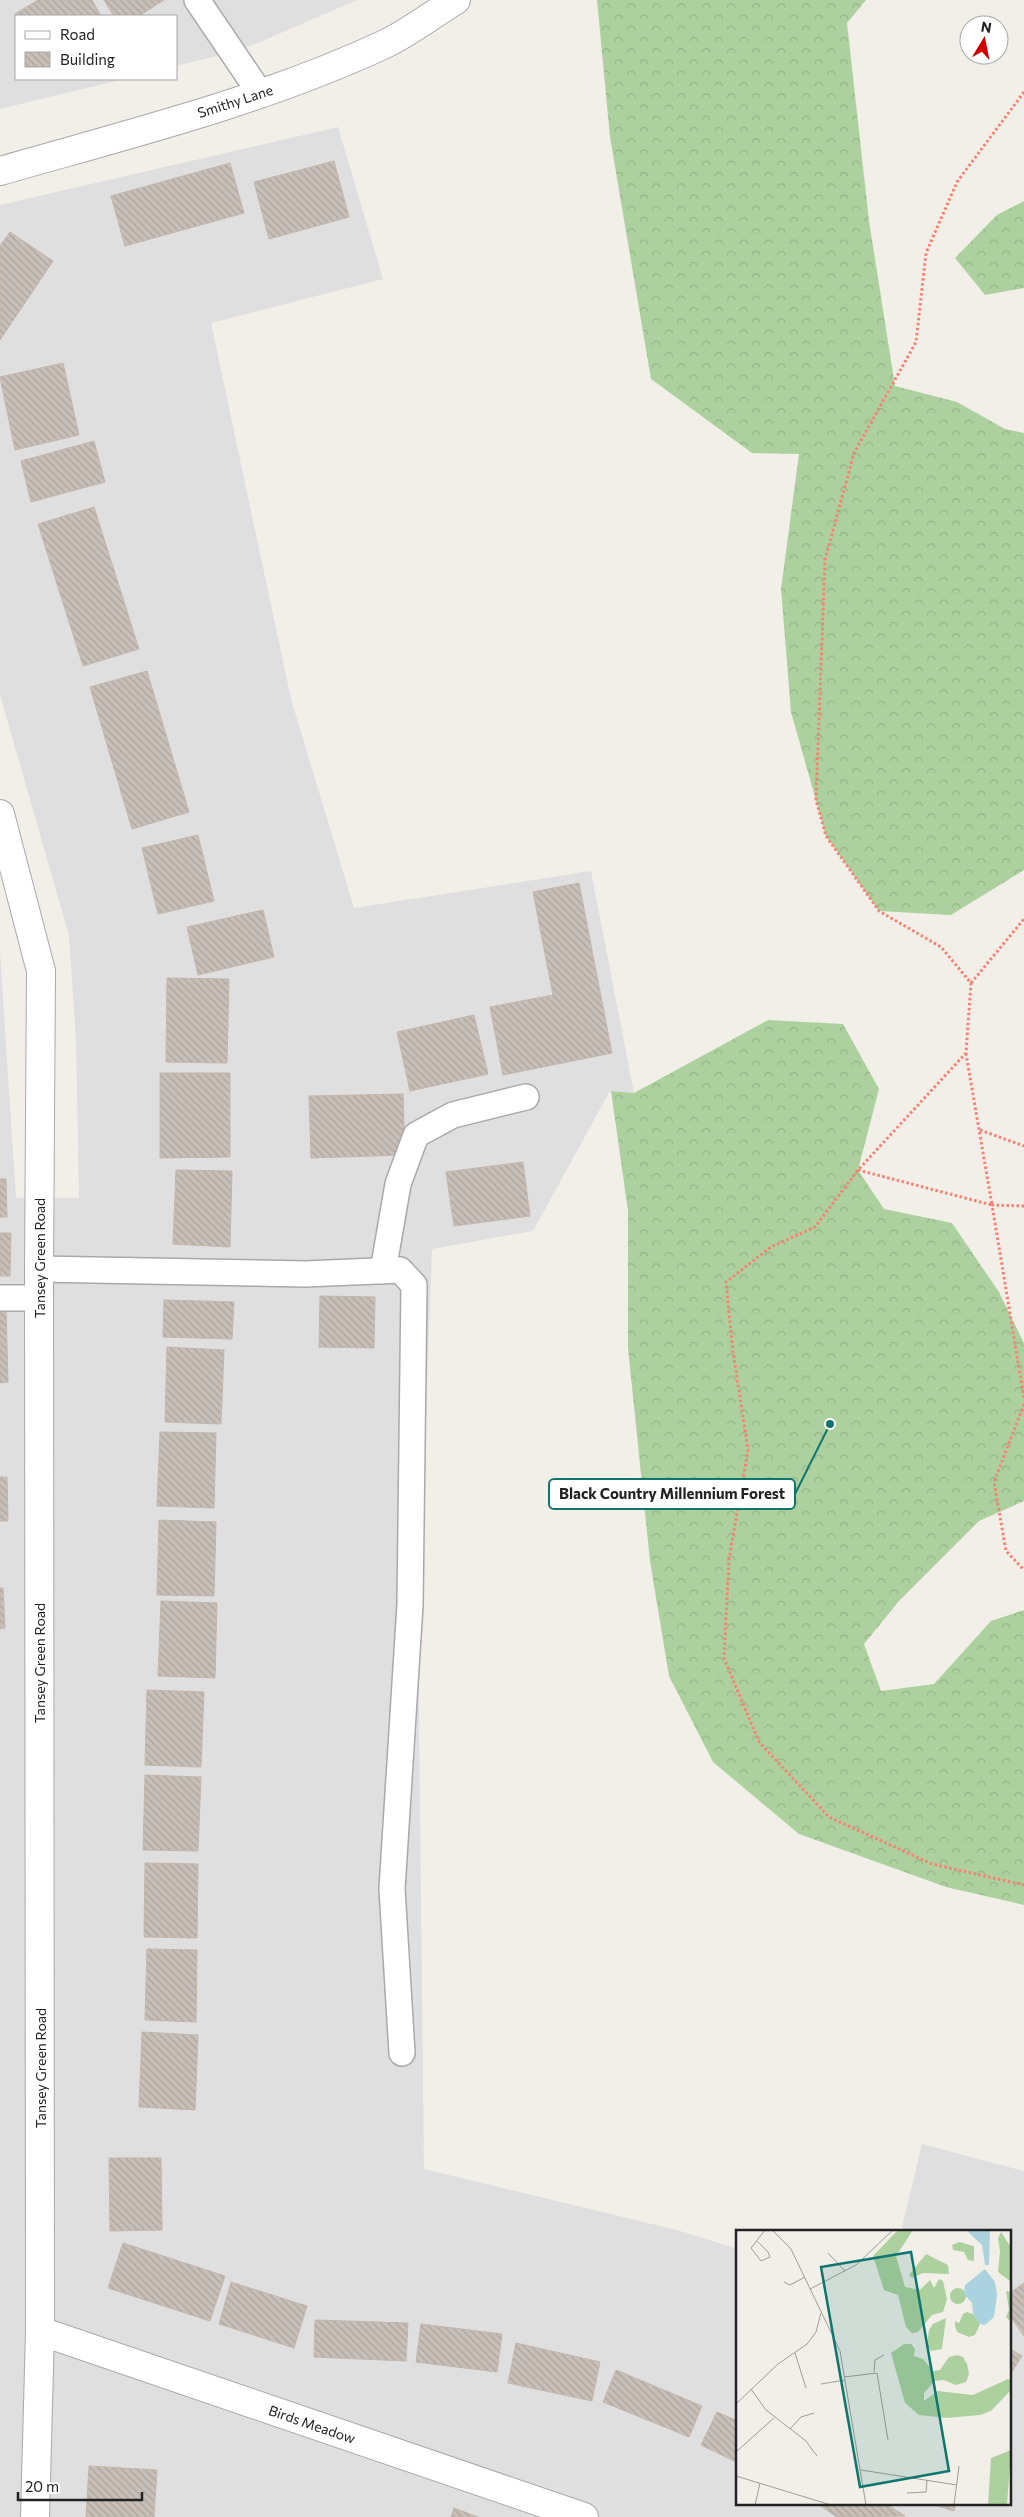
<svg xmlns="http://www.w3.org/2000/svg" width="1024" height="2517" viewBox="0 0 1024 2517" font-family="Commissioner,sans-serif">
	<style>
		.residential { fill: #e0dfdf }
		.forest { fill: url(#forest-crowns) }
		.building { fill: url(#building-back-hatch); stroke: #c4b6ab }
		.lines { fill: none; stroke-linecap: round; stroke-linejoin: round }
		.service-casing { stroke: #a9a9a9; stroke-width: 28 }
		.minor-casing { stroke: #a9a9a9; stroke-width: 30 }
		.tertiary-casing { stroke: #a9a9a9; stroke-width: 30 }
		.path { stroke: #fa8072; stroke-width: 3; stroke-dasharray: 2.5 2.5; stroke-linecap: butt }
		.service { stroke: #fff; stroke-width: 25 }
		.minor { stroke: #fff; stroke-width: 28 }
		.tertiary { stroke: #fff; stroke-width: 28 }
		.labels { text-anchor: middle; dominant-baseline: central; stroke-width: 5; stroke-linejoin: round; paint-order: stroke }
		.street-label { font-size: 14px; fill: #222; stroke: #fff }
		.inset-road { fill: none; stroke: #9f9d99; stroke-width: 1 }
		.view { fill: #0f766e; fill-opacity: 0.15; stroke: #0f766e; stroke-width: 2.5 }
		.inset-edge { fill: none; stroke: #222; stroke-width: 2.5 }
		.leader { fill: none; stroke: #0f766e; stroke-width: 2 }
		.callout-dot { fill: #0f766e; stroke: #fff; stroke-width: 2 }
		.callout { fill: #fff; stroke: #0f766e; stroke-width: 2 }
		.callout-label { font-size: 15px; text-anchor: middle; font-weight: bold; fill: #222 }
	</style>
	<defs>
		<pattern id="forest-crowns" width="20" height="18" patternUnits="userSpaceOnUse" patternTransform="scale(1.25)"><rect width="20" height="18" fill="#add19e"/><path d="M2 6a3 3 0 1 1 6 0M12 15a3 3 0 1 1 6 0" fill="none" stroke="#95b388"/></pattern>
		<pattern id="building-back-hatch" width="6" height="6" patternUnits="userSpaceOnUse" patternTransform="scale(1.25)"><rect width="6" height="6" fill="#c7bfb8"/><path d="M-1 5l2 2M0 0l6 6M5-1l2 2" fill="none" stroke="#aba49e"/></pattern>
	</defs>
	<rect width="100%" height="100%" fill="#f2efe9"/>
	<!-- residential -->
	<path class="residential" d="M 0,0 L 357,0 L 241,50 L 176,66 L 176,16 L 16,16 L 16,79 L 124,79 L 0,109 Z
		M 338,127 L 383,279 L 211,323 L 291,699 L 354,908 L 591,871 L 634,1093 L 610,1091 L 533,1231 L 432,1249 L 418,1623 L 424,2169 L 677,2230 L 738,2249 L 738,2503 L 1010,2503 L 1010,2231 L 901,2231 L 922,2144 L 1024,2171 L 1024,2517 L 0,2517 L 0,952 L 16,1198 L 79,1198 L 76,1040 L 69,936 L 0,695 L 0,205 Z"/>
	<!-- forest -->
	<path class="forest" d="M 597,0 L 866,0 L 847,23 L 869,221 L 895,386 L 957,402 L 1005,429 L 1024,433 L 1024,870 L 951,915 L 879,911 L 826,836 L 791,712 L 781,589 L 799,454 L 752,453 L 651,379 L 610,137 Z
		M 1024,201 L 1024,288 L 985,295 L 955,258 L 997,215 Z
		M 768,1020 L 843,1024 L 879,1089 L 858,1170 L 884,1209 L 952,1223 L 999,1292 L 1024,1343 L 1024,1501 L 979,1521 L 899,1601 L 864,1644 L 881,1691 L 934,1684 L 991,1621 L 1024,1610 L 1024,1905 L 946,1887 L 799,1834 L 713,1762 L 669,1676 L 650,1561 L 628,1348 L 628,1211 L 611,1091 L 634,1093 Z"/>
	<!-- building -->
	<path class="building" d="M 38,0 L 92,0 L 101,16 L 17,16 L 15,14 Z
		M 104,0 L 164,0 L 139,16 L 114,16 Z
		M 334,161 L 349,217 L 269,239 L 254,182 Z
		M 230,163 L 244,213 L 125,246 L 111,196 Z
		M 10,232 L 53,261 L 0,340 L 0,246 Z
		M 63,363 L 79,435 L 15,450 L 0,377 Z
		M 94,441 L 105,482 L 31,502 L 21,461 Z
		M 94,507 L 139,649 L 83,666 L 38,524 Z
		M 147,671 L 189,812 L 132,829 L 90,687 Z
		M 198,835 L 214,901 L 158,914 L 142,848 Z
		M 579,883 L 612,1053 L 503,1075 L 490,1007 L 553,995 L 533,892 Z
		M 263,910 L 274,957 L 198,975 L 187,927 Z
		M 167,978 L 229,979 L 227,1063 L 166,1062 Z
		M 474,1015 L 488,1074 L 410,1091 L 397,1032 Z
		M 160,1073 L 230,1073 L 230,1157 L 160,1158 Z
		M 403,1094 L 405,1155 L 311,1158 L 309,1096 Z
		M 523,1162 L 530,1216 L 454,1226 L 446,1172 Z
		M 176,1170 L 232,1171 L 230,1247 L 173,1244 Z
		M 0,1179 L 6,1179 L 7,1217 L 0,1217 Z
		M 0,1233 L 11,1233 L 10,1276 L 0,1276 Z
		M 320,1296 L 375,1297 L 374,1348 L 319,1347 Z
		M 164,1300 L 234,1302 L 232,1339 L 163,1337 Z
		M 0,1309 L 6,1309 L 8,1382 L 0,1383 Z
		M 167,1347 L 224,1350 L 221,1424 L 165,1422 Z
		M 160,1432 L 216,1433 L 214,1508 L 157,1506 Z
		M 0,1477 L 7,1477 L 8,1521 L 0,1521 Z
		M 159,1520 L 216,1522 L 214,1596 L 157,1595 Z
		M 0,1588 L 3,1588 L 5,1628 L 0,1629 Z
		M 161,1601 L 217,1603 L 215,1678 L 158,1676 Z
		M 147,1690 L 204,1692 L 201,1767 L 145,1765 Z
		M 145,1775 L 201,1777 L 198,1851 L 143,1850 Z
		M 145,1863 L 198,1864 L 197,1938 L 144,1937 Z
		M 147,1949 L 197,1950 L 196,2022 L 145,2020 Z
		M 142,2032 L 198,2035 L 195,2110 L 139,2107 Z
		M 109,2158 L 161,2158 L 162,2230 L 110,2231 Z
		M 123,2243 L 225,2276 L 210,2321 L 108,2288 Z
		M 231,2282 L 307,2306 L 294,2348 L 219,2324 Z
		M 1024,2283 L 1024,2336 L 1010,2316 L 1010,2293 Z
		M 315,2320 L 408,2323 L 406,2361 L 314,2357 Z
		M 421,2324 L 502,2334 L 497,2372 L 416,2362 Z
		M 516,2343 L 600,2362 L 592,2401 L 508,2383 Z
		M 1010,2349 L 1022,2356 L 1010,2375 Z
		M 616,2370 L 702,2406 L 689,2437 L 603,2402 Z
		M 717,2412 L 738,2421 L 738,2463 L 701,2445 Z
		M 89,2466 L 157,2470 L 154,2517 L 86,2517 Z
		M 816,2503 L 885,2503 L 905,2516 L 837,2517 Z
		M 928,2503 L 956,2503 L 954,2511 Z
		M 454,2508 L 478,2517 L 451,2517 Z"/>
	<g class="lines">
		<!-- service casing -->
		<g class="service-casing">
			<path id="service" d="M 197,0 L 260,93
				M 39,1269 L 305,1274 L 400,1270 L 414,1285 L 410,1605 L 392,1889 L 402,2053
				M 383,1271 L 398,1184 L 416,1135 L 453,1115 L 526,1097
				M 0,1298 L 39,1298"/>
		</g>
		<!-- minor casing -->
		<g class="minor-casing">
			<path id="minor" d="M 40,2331 L 584,2517"/>
		</g>
		<!-- tertiary casing -->
		<g class="tertiary-casing">
			<path id="tertiary" d="M 0,171 C 129,134 263,101 385,44 C 410,32 433,14 456,0
				M 0,814 L 41,971 L 39,1269 L 40,2331 L 35,2517"/>
		</g>
		<!-- path -->
		<path class="path" d="M 1024,92 L 957,182 L 926,253 L 916,342 L 854,453 L 825,560 L 816,800 L 826,836 L 879,911 L 941,947 L 971,983 L 966,1053 L 858,1170 L 815,1227 L 771,1247 L 726,1282 L 733,1352 L 748,1450 L 729,1559 L 724,1658 L 759,1742 L 829,1817 L 932,1864 L 1024,1885
			M 971,983 L 1024,919
			M 980,1130 L 1024,1146
			M 858,1170 L 992,1205 L 966,1054
			M 1024,1206 L 992,1205 L 1024,1398
			M 1024,1404 L 994,1482 L 1006,1551 L 1024,1570"/>
		<!-- service -->
		<use href="#service" class="service"/>
		<!-- minor -->
		<use href="#minor" class="minor"/>
		<!-- tertiary -->
		<use href="#tertiary" class="tertiary"/>
	</g>
	<g class="labels">
		<!-- street labels -->
		<g class="street-label">
			<text transform="translate(235 101) rotate(-18)">Smithy Lane</text>
			<text transform="translate(39 1258) rotate(-90)">Tansey Green Road</text>
			<text transform="translate(39 1663) rotate(-90)">Tansey Green Road</text>
			<text transform="translate(40 2068) rotate(-90)">Tansey Green Road</text>
			<text transform="translate(312 2424) rotate(19)">Birds Meadow</text>
		</g>
	</g>
	<!-- overview -->
	<g transform="translate(736 2230)">
		<rect width="275" height="275" fill="#f2efe9"/>
		<path d="M 162,0 L 177,0 L 160,26 L 169,57 L 184,60 L 194,50 L 198,58 L 203,49 L 207,51 L 211,69 L 207,82 L 196,85 L 182,102 L 176,103 L 170,97 L 162,65 L 148,60 L 137,26 ZM 265,2 L 274,16 L 274,51 L 262,42 L 264,21 L 262,8 ZM 223,12 L 238,16 L 238,31 L 232,30 L 228,22 L 217,20 L 216,15 ZM 190,24 L 212,35 L 213,44 L 187,43 L 176,48 L 173,45 ZM214 66a8 8 0 1 1 16 0a8 8 0 1 1-16 0ZM 270,61 L 275,62 L 275,92 L 270,87 L 273,80 ZM 231,82 L 237,84 L 244,94 L 239,105 L 233,107 L 221,102 L 219,96 L 219,91 L 223,93 L 227,84 ZM 210,88 L 206,119 L 195,121 L 191,115 L 193,100 L 197,94 ZM 168,114 L 175,114 L 179,119 L 178,126 L 187,129 L 197,141 L 204,140 L 213,127 L 221,125 L 227,127 L 231,134 L 233,144 L 230,152 L 220,155 L 208,150 L 199,151 L 188,163 L 188,171 L 202,161 L 237,165 L 272,149 L 275,150 L 274,161 L 255,181 L 244,185 L 211,188 L 183,185 L 169,173 L 155,123 ZM 275,220 L 271,275 L 252,275 L 255,228 Z" fill="#add19e"/>
		<path d="M 230,0 L 254,0 L 253,35 L 249,35 L 246,15 ZM 249,39 L 259,52 L 261,65 L 258,87 L 249,95 L 244,94 L 237,84 L 236,73 L 228,64 L 229,55 Z" fill="#aad3df"/>
		<path class="inset-road" d="M 36,0 L 55,19 L 104,121 L 130,275M 21,11 L 32,22 L 34,27 L 25,31 L 15,18 L 29,0M 92,23 L 109,41M 48,52 L 54,55 L 69,47M 74,59 L 120,35 L 157,0M 59,123 L 70,158M 138,142 L 139,130 L 148,125M 108,147 L 141,143 L 152,210M 85,154 L 109,150M 15,159 L 30,180 L 70,211 L 81,226M 0,174 L 42,134 L 71,114 L 80,102 L 85,83M 54,199 L 65,187 L 78,183M 0,222 L 38,188M 125,240 L 221,255M 0,246 L 95,275M 171,263 L 190,262 L 191,250M 19,275 L 24,253M 218,275 L 223,236"/>
		<path class="view" d="M 175,22 L 213,241 L 124,257 L 85,37 Z"/>
		<rect width="275" height="275" class="inset-edge"/>
	</g>
	<!-- callouts -->
	<path class="leader" d="M830 1424L795 1494"/>
	<circle class="callout-dot" cx="830" cy="1424" r="5"/>
	<rect class="callout" x="549" y="1479" width="246" height="30" rx="5"/>
	<g class="callout-label">
		<text x="672" y="1499">Black Country Millennium Forest</text>
	</g>
	<!-- legend -->
	<rect x="15" y="15" width="162" height="65" fill="#ffffff" stroke="#a7a7a7"/>
	<rect x="25" y="31" width="25" height="8" fill="#ffffff" stroke="#a7a7a7"/>
	<text x="60" y="40" font-size="15" fill="#222222">Road</text>
	<rect x="25" y="52" width="25" height="15" fill="url(#building-back-hatch)" stroke="#a7a7a7"/>
	<text x="60" y="65" font-size="15" fill="#222222">Building</text>
	<!-- north arrow -->
	<g transform="translate(984 40) rotate(10)"><circle r="24" fill="#ffffff" stroke="#a7a7a7"/>
	<path d="M0-4L9 19L0 12L-9 19Z" fill="#d40000"/>
	<text y="-8" font-size="14" font-weight="bold" text-anchor="middle" fill="#222222">N</text>
	</g>
	<!-- scale -->
	<path d="M18 2492v8h124v-8" fill="none" stroke="#222222" stroke-width="2.5"/>
	<text x="25" y="2492" font-size="15" fill="#222222" stroke="#ffffff" stroke-width="4" paint-order="stroke">20 m</text>
</svg>
